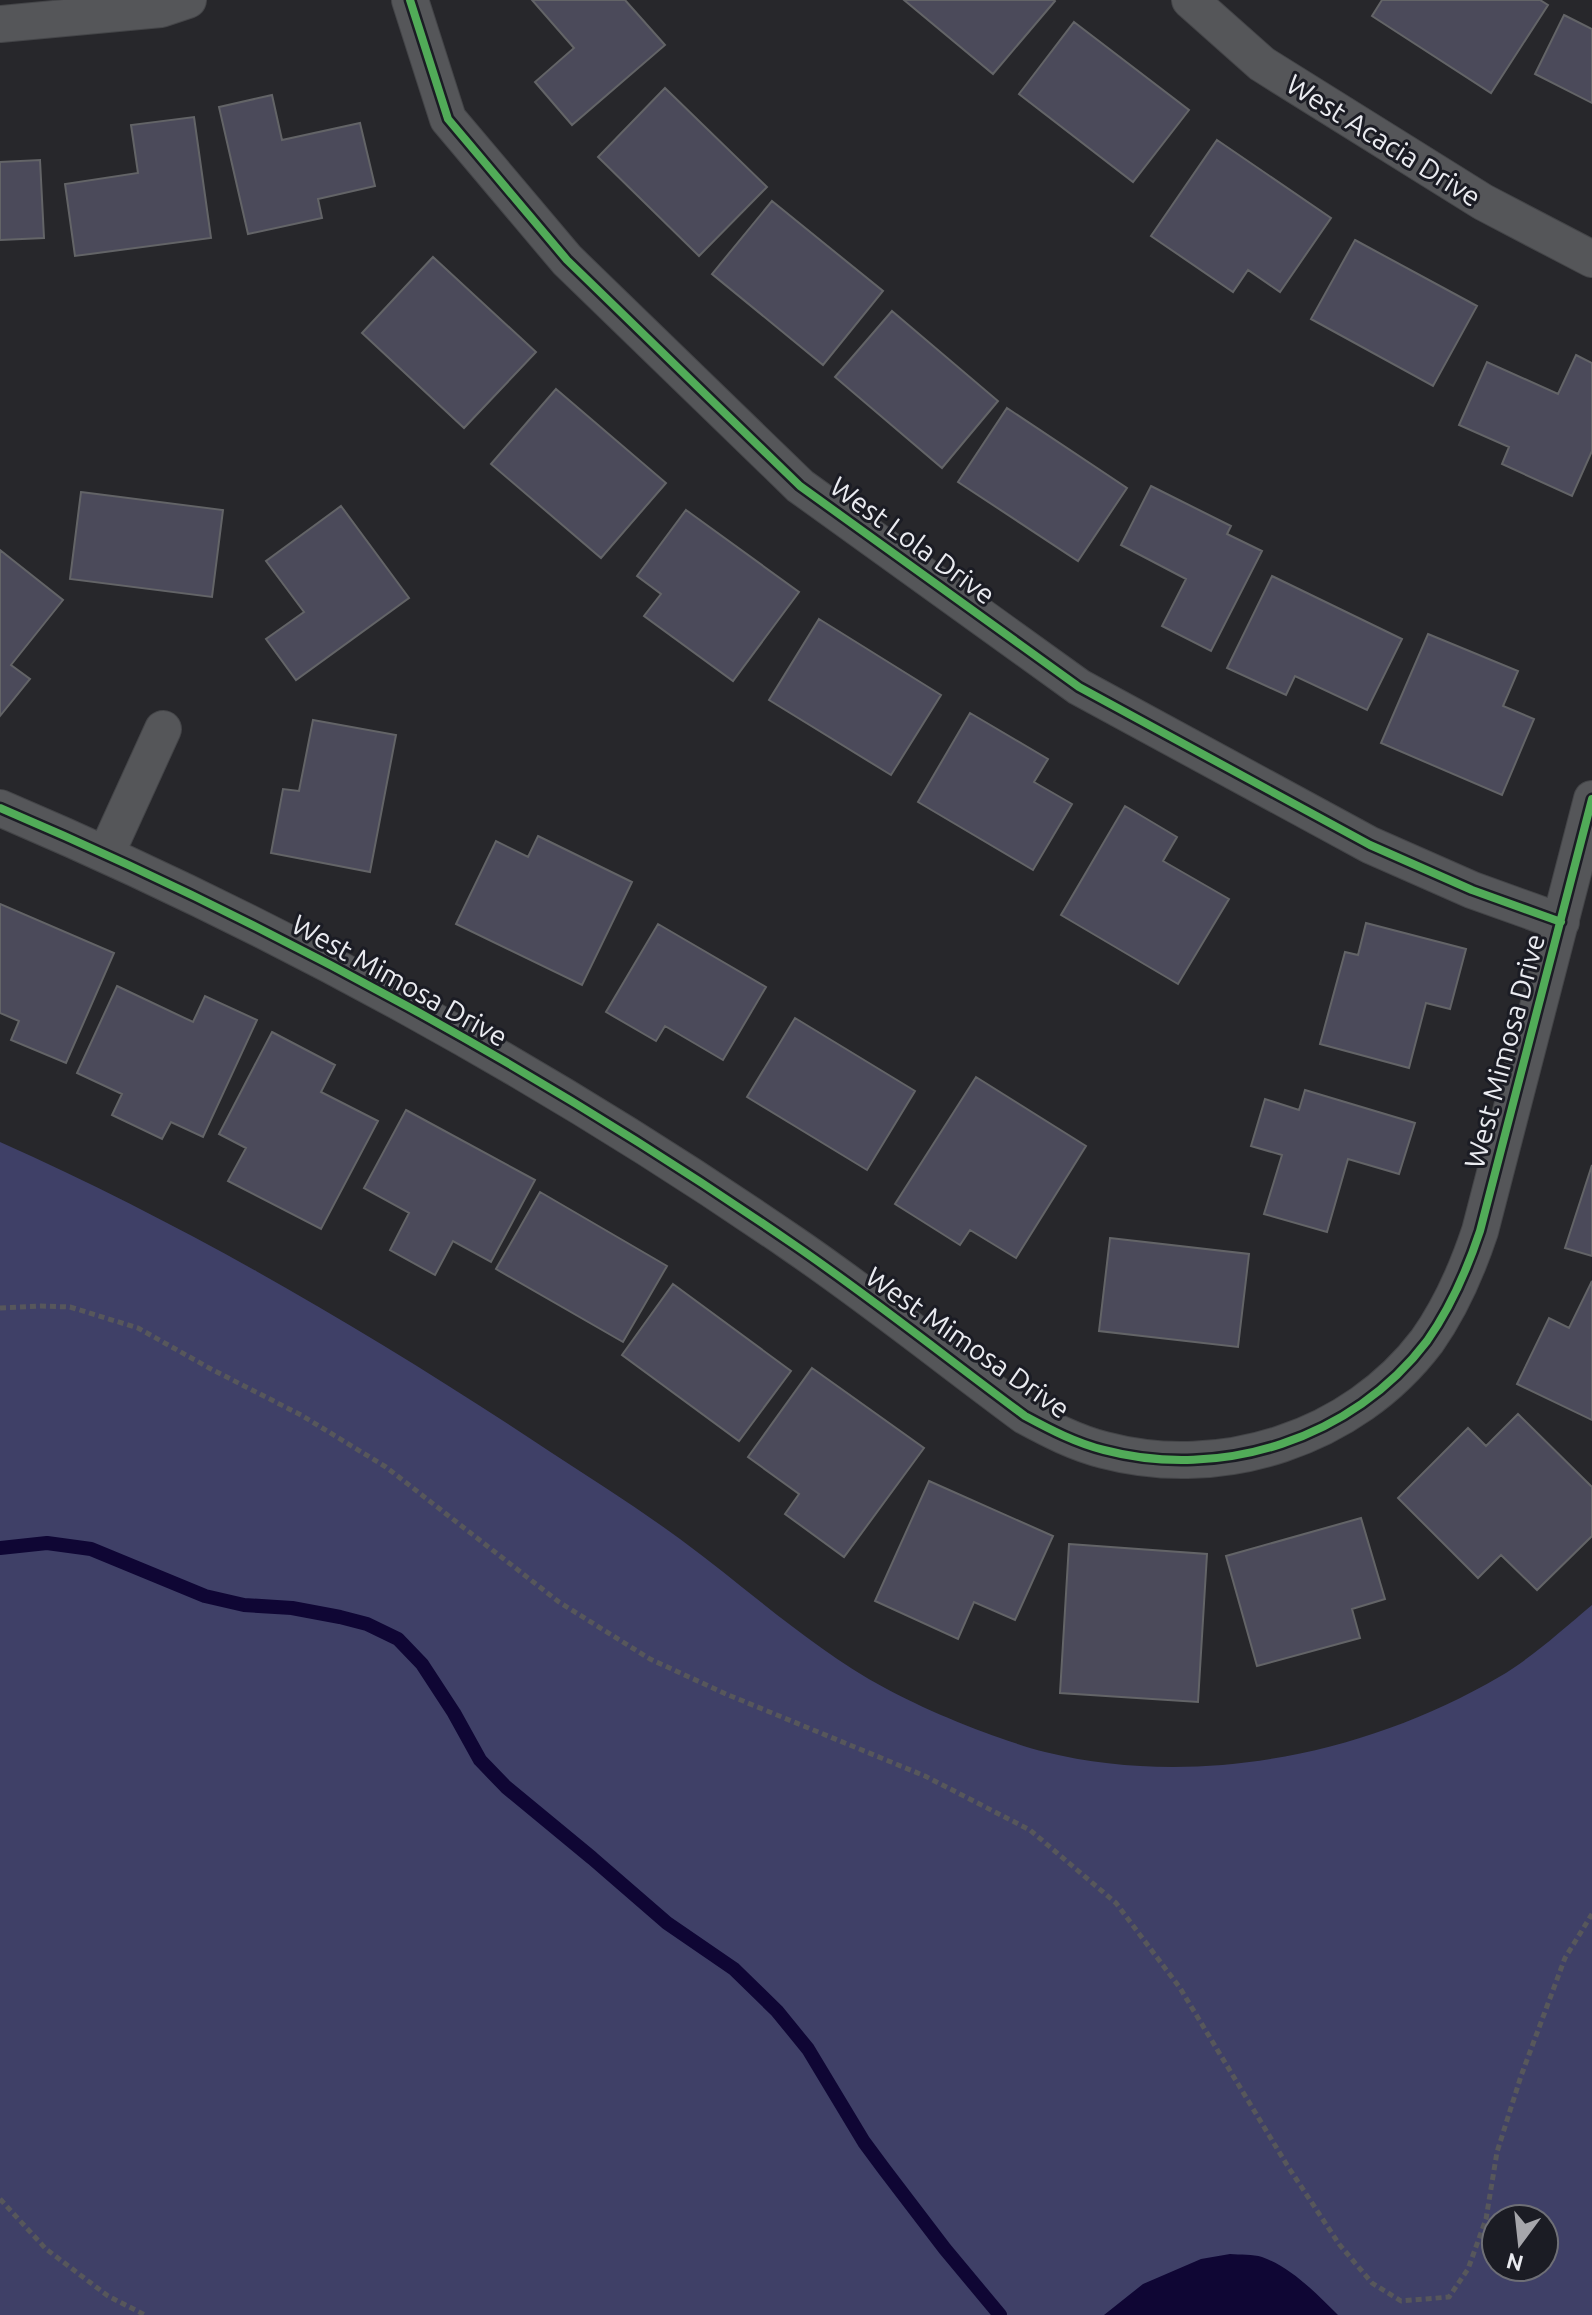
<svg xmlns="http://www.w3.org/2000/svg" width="1592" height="2315" viewBox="0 0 1592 2315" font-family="Ubuntu,sans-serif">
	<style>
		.green { fill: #3f4067; fill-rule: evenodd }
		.water { fill: #0f0634 }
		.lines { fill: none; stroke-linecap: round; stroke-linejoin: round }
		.stream { stroke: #0f0634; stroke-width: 14 }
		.building { fill: #4b4a5a; stroke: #636467; stroke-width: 2 }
		.street-casing { stroke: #444548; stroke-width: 38 }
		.path { stroke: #57575b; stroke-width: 5; stroke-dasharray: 6 4; stroke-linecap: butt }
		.street { stroke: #555659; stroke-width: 36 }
		.cycleway-casing { stroke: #1b1c24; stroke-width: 13 }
		.cycleway { stroke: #51ab58; stroke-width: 8 }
		.labels { text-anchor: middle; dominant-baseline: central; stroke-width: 6; stroke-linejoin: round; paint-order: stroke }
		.street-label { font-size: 28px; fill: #eaebf0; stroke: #1b1c24 }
	</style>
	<rect width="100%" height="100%" fill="#27272b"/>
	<!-- green -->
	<path class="green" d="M 0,1142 C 193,1228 376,1336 552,1453 C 595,1481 639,1509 680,1539 C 748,1589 811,1648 885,1688 C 929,1712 996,1739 1045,1752 C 1196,1789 1366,1755 1499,1677 C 1533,1657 1562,1630 1592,1605 L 1592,2315 L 0,2315 ZM 1496,2219 L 1544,2219 L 1544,2267 L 1496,2267 Z"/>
	<!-- water -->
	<path class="water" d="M 1230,2254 C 1240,2255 1253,2254 1262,2257 C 1291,2267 1317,2294 1338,2315 L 1104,2315 L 1143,2284 L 1201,2259 Z"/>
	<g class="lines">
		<!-- stream -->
		<path class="stream" d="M 0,1548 L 47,1543 L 91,1549 L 205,1596 L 244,1605 L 292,1608 L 340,1617 L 367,1624 L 398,1639 L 422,1664 L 454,1713 L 480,1760 L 506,1787 L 592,1858 L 667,1923 L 734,1969 L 777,2011 L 808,2049 L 864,2142 L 884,2169 L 945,2249 L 1000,2315"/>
	</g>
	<!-- building -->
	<path class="building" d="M 532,0 L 625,0 L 665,45 L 572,125 L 535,82 L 574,48 Z
		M 904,0 L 1054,0 L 1055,1 L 993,74 Z
		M 1382,0 L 1540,0 L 1548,5 L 1491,93 L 1372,16 Z
		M 1564,15 L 1592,29 L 1592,103 L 1535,74 Z
		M 1074,22 L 1189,110 L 1133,182 L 1019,94 Z
		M 665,88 L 767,187 L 699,256 L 598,157 Z
		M 272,95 L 282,140 L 360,123 L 375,186 L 318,199 L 322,218 L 248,234 L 219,107 Z
		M 194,117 L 211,238 L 75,256 L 65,184 L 138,173 L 131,125 Z
		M 1217,140 L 1331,218 L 1280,292 L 1248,270 L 1233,292 L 1151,236 Z
		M 40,160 L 44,238 L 0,240 L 0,162 Z
		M 772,201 L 883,291 L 823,365 L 712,274 Z
		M 1355,240 L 1477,306 L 1433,386 L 1311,319 Z
		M 433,257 L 536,352 L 464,428 L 362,333 Z
		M 892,311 L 998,401 L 942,468 L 835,377 Z
		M 1576,355 L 1592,363 L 1592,451 L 1572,496 L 1502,464 L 1509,447 L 1459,425 L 1487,362 L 1558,394 Z
		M 556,389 L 666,483 L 601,558 L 491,464 Z
		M 1007,408 L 1127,488 L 1078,561 L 958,482 Z
		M 1151,486 L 1231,526 L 1227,534 L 1262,551 L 1211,651 L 1162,626 L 1186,579 L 1121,545 Z
		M 81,492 L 223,510 L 212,597 L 70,579 Z
		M 341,506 L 409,598 L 296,680 L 266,639 L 304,612 L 266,561 Z
		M 686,510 L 799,592 L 733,681 L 644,616 L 661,594 L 637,576 Z
		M 0,550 L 63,600 L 11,665 L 30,679 L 0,716 Z
		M 1272,576 L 1402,639 L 1367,710 L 1295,676 L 1286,695 L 1227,668 Z
		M 819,619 L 941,695 L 891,775 L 769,700 Z
		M 1428,634 L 1518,671 L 1503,706 L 1534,719 L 1502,795 L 1381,743 Z
		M 970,713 L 1048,759 L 1034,782 L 1072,804 L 1033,870 L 918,802 Z
		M 313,720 L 396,735 L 370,872 L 271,853 L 283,789 L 299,791 Z
		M 1125,806 L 1177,837 L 1163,861 L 1229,899 L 1178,984 L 1061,915 Z
		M 538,836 L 632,882 L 582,985 L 456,924 L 496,841 L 528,857 Z
		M 0,904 L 114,953 L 66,1063 L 11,1040 L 19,1021 L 0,1013 Z
		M 1366,923 L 1466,949 L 1450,1009 L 1426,1003 L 1409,1068 L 1320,1044 L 1345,952 L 1358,955 Z
		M 658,924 L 766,987 L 723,1060 L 665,1026 L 656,1041 L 606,1012 Z
		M 117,986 L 193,1022 L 205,996 L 257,1020 L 203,1137 L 171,1122 L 162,1139 L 112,1115 L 122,1094 L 77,1073 Z
		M 795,1018 L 915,1091 L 867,1170 L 747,1097 Z
		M 272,1032 L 335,1065 L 321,1092 L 378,1121 L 321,1229 L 228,1181 L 246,1148 L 219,1134 Z
		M 976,1077 L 1086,1146 L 1016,1258 L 970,1230 L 960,1245 L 895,1204 Z
		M 1305,1090 L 1415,1123 L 1399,1174 L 1348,1159 L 1327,1232 L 1264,1214 L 1282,1155 L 1251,1146 L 1265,1099 L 1299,1110 Z
		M 406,1110 L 535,1180 L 491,1262 L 453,1241 L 435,1275 L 390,1250 L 409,1213 L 364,1188 Z
		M 1592,1165 L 1592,1256 L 1565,1248 Z
		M 540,1192 L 667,1266 L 623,1342 L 496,1269 Z
		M 1110,1238 L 1249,1254 L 1238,1347 L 1099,1331 Z
		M 1592,1281 L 1592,1420 L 1517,1384 L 1549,1318 L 1569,1328 Z
		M 673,1284 L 791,1371 L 739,1441 L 622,1355 Z
		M 812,1368 L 924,1448 L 844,1557 L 785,1514 L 799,1494 L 748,1457 Z
		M 1518,1414 L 1592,1487 L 1592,1536 L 1537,1590 L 1501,1555 L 1478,1578 L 1398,1498 L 1468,1428 L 1486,1446 Z
		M 929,1481 L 1053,1536 L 1015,1620 L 974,1602 L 958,1639 L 875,1601 Z
		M 1361,1518 L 1385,1599 L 1352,1609 L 1360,1638 L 1257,1666 L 1226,1556 Z
		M 1069,1544 L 1207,1554 L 1198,1702 L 1060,1693 Z"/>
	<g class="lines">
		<!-- street casing -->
		<g class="street-casing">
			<path id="street" d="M 410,0 L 448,119 L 567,260 L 800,486 L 1079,687 L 1370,845 L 1472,890 L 1561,922
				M 1190,0 L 1262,64 L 1483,202 L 1592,259
				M 0,24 L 161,9 L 188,0
				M 0,808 C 275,925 546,1074 793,1244 C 872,1298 948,1359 1025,1416 C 1051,1430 1076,1443 1104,1450 C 1221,1481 1353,1439 1427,1341 C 1451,1307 1467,1270 1480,1231 L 1592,799
				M 106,854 L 163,729"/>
		</g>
		<!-- path -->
		<path class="path" d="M 0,1308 L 41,1306 L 70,1307 L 138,1328 L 211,1369 L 301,1415 L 386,1467 L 559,1602 L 650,1659 L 726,1694 L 925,1776 L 1030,1830 L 1116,1903 L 1180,1988 L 1287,2165 L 1339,2244 L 1372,2283 L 1401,2301 L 1449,2297 L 1468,2269 L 1486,2219 L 1497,2152 L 1521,2076 L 1565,1958 L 1592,1914
			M 0,2199 L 46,2249 L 108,2296 L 145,2315"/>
		<!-- street -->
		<use href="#street" class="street"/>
		<!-- cycleway casing -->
		<g class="cycleway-casing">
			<path id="cycleway" d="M 410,0 L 448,119 L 567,260 L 800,486 L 1079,687 L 1370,845 L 1472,890 L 1561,922
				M 0,808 C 275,925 546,1074 793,1244 C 872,1298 948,1359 1025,1416 C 1051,1430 1076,1443 1104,1450 C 1221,1481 1353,1439 1427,1341 C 1451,1307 1467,1270 1480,1231 L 1592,799"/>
		</g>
		<!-- cycleway -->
		<use href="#cycleway" class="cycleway"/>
	</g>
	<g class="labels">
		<!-- street labels -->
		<g class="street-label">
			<text transform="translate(1384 140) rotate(32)">West Acacia Drive</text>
			<text transform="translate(913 540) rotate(36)">West Lola Drive</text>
			<text transform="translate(400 980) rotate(29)">West Mimosa Drive</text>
			<text transform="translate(1504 1051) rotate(-75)">West Mimosa Drive</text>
			<text transform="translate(968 1342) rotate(35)">West Mimosa Drive</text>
		</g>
	</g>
	<!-- north arrow -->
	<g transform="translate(1520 2243) rotate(195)"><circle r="38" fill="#1b1c24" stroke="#6e6f76" stroke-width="2"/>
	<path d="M0-6L14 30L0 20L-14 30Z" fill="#a6a6ab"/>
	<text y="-12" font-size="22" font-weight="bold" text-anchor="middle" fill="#eaebf0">N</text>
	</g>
</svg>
